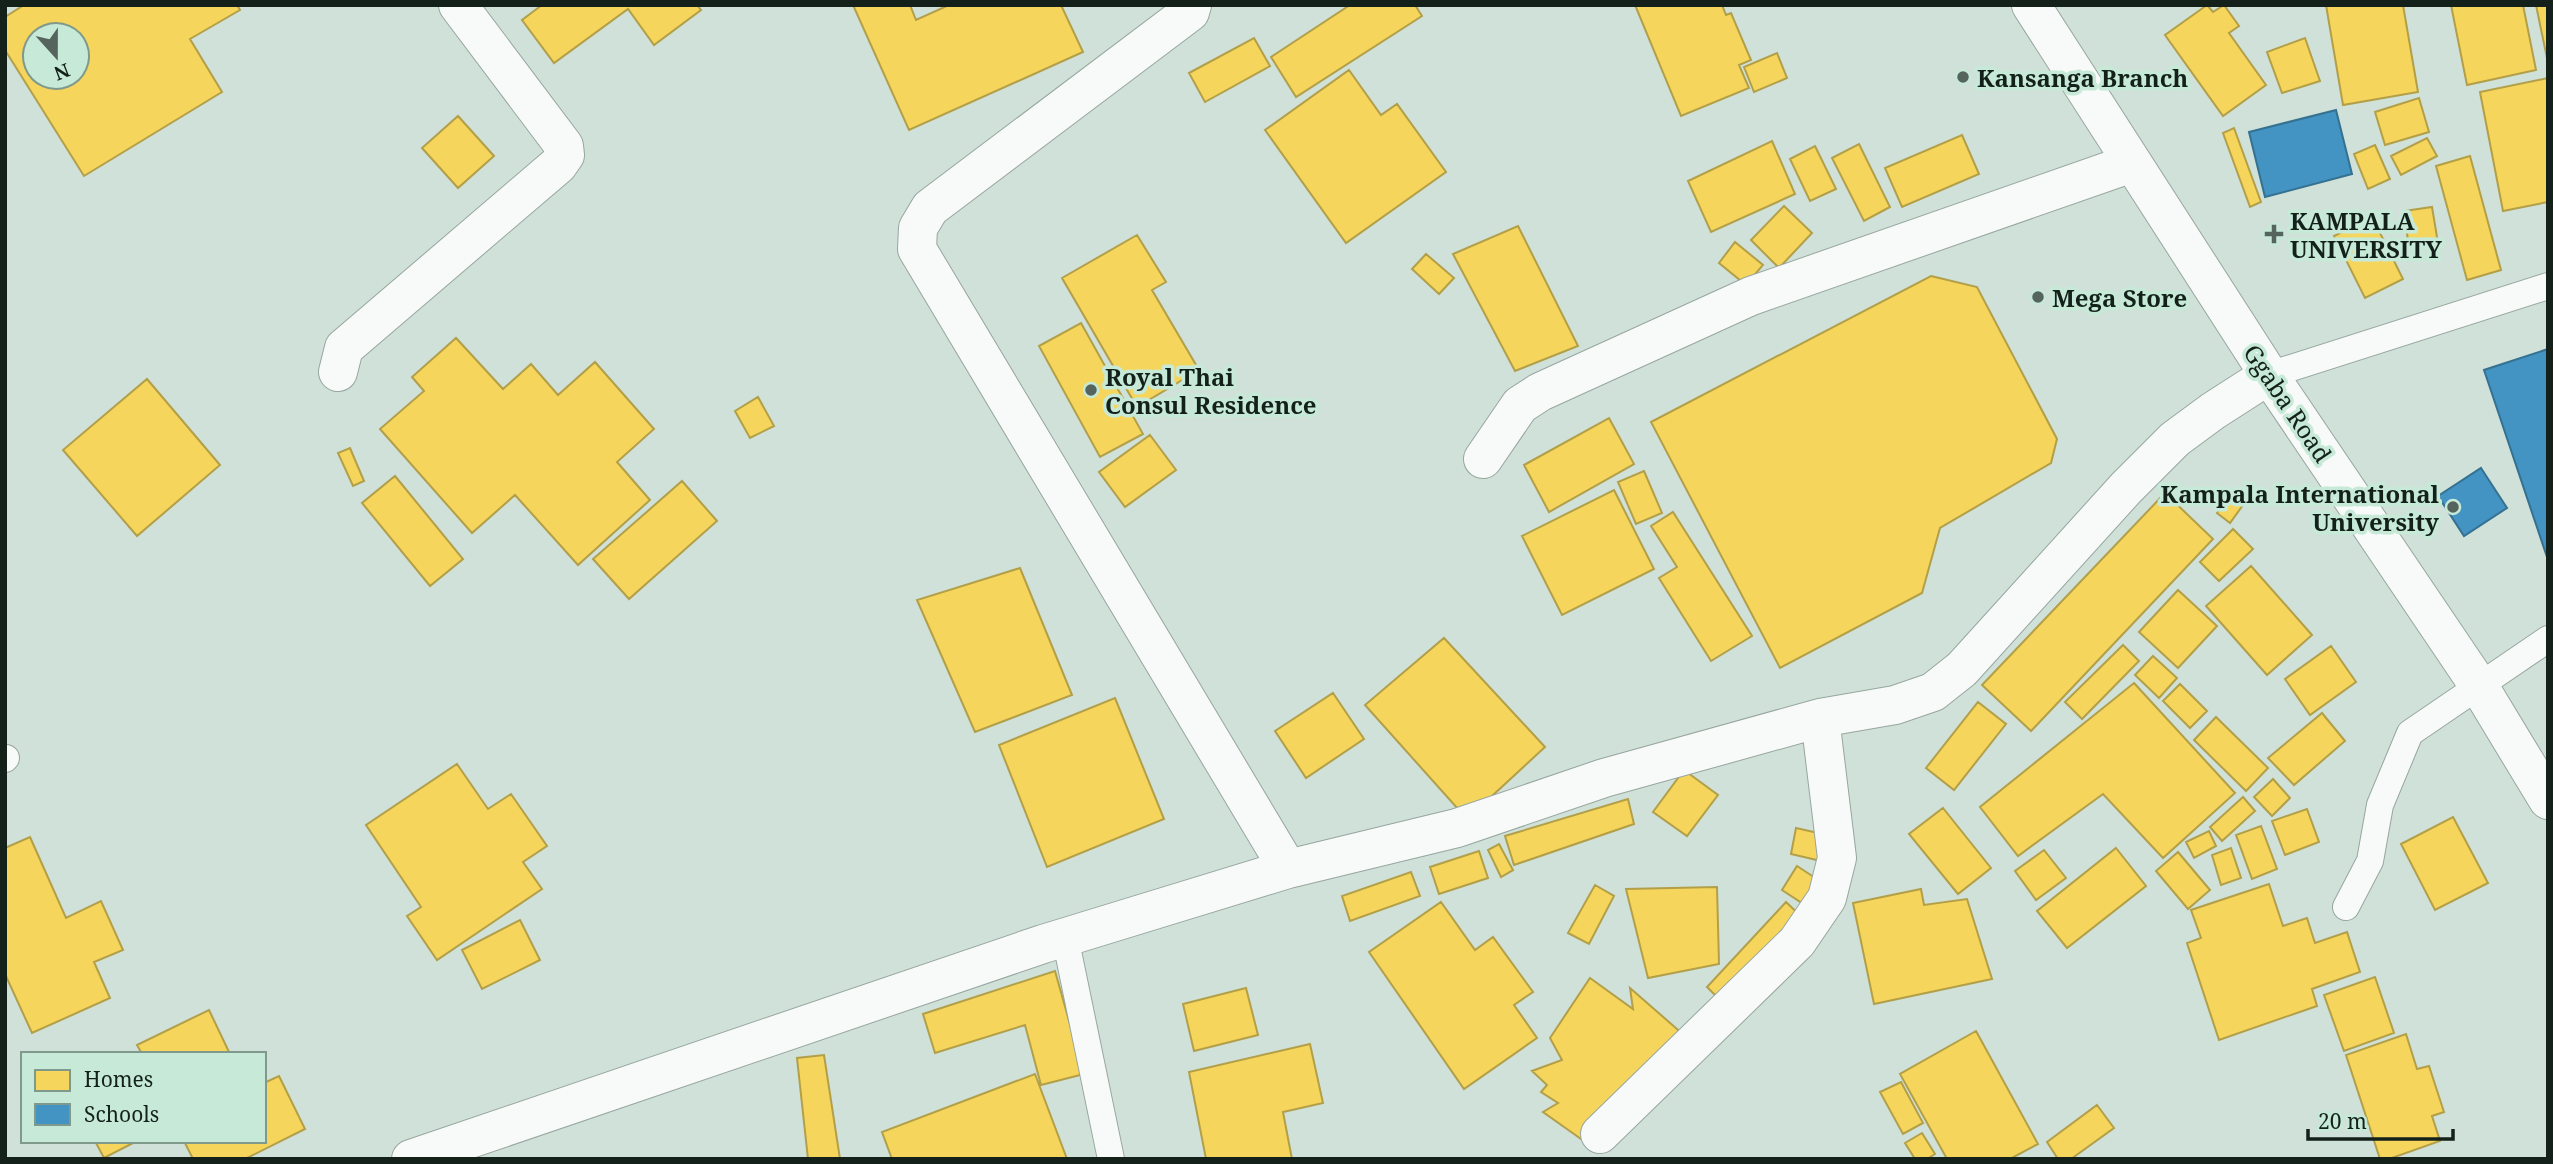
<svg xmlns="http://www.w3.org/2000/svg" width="2553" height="1164" viewBox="0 0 2553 1164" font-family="'Noto Serif',serif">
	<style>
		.homes { fill: #f6d55c; stroke: #b29f48; stroke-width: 2; fill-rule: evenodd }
		.schools { fill: #4393c3; stroke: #357191; stroke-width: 2 }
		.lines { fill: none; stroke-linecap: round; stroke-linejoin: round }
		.service-casing { stroke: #97a69f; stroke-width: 28 }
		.minor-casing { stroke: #97a69f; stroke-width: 40 }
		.secondary-casing { stroke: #97a69f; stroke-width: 40 }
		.service { stroke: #f8faf9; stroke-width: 26 }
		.minor { stroke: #f8faf9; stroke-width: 38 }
		.secondary { stroke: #f8faf9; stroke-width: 38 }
		.poi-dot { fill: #55645d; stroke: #c7e9d8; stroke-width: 2.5 }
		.labels { text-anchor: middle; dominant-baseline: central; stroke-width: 7; stroke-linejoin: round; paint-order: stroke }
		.poi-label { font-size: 24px; font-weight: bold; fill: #14211b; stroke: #c7e9d8; text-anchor: start }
		.street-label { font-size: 24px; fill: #14211b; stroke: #c7e9d8 }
	</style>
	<rect width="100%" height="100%" fill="#cfe1d8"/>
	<!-- homes -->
	<path class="homes" d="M 24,5 L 237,5 L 240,10 L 190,39 L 222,92 L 84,176 L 5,50 L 5,17 ZM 35,35 L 77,35 L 77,77 L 35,77 Z
		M 542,5 L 697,5 L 701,10 L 654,45 L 628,9 L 554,63 L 522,20 Z
		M 853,5 L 910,5 L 916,20 L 949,5 L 1061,5 L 1083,52 L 909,130 Z
		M 1350,5 L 1415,5 L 1422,16 L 1296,97 L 1271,57 Z
		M 1635,5 L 1722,5 L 1726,15 L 1731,13 L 1751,60 L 1739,65 L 1749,88 L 1681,116 Z
		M 2207,5 L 2213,12 L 2224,5 L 2239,26 L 2229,33 L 2266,85 L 2223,116 L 2165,35 Z
		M 2326,5 L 2403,5 L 2418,92 L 2343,105 Z
		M 2451,5 L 2523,5 L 2536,70 L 2467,85 Z
		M 2536,5 L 2548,5 L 2548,63 Z
		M 1254,38 L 1270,66 L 1205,102 L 1189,73 Z
		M 2305,38 L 2320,81 L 2282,93 L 2267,52 Z
		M 1777,53 L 1787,78 L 1754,92 L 1744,67 Z
		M 1349,70 L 1381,115 L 1397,104 L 1446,172 L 1346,243 L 1265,130 Z
		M 2548,78 L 2548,202 L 2503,211 L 2480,92 Z
		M 2419,98 L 2429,132 L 2385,145 L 2375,112 Z
		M 458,116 L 494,156 L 458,188 L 422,148 Z
		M 2234,128 L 2261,202 L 2250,207 L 2223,133 Z
		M 1962,135 L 1979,174 L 1902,207 L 1885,168 Z
		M 2427,138 L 2437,156 L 2401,175 L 2391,156 Z
		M 1772,141 L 1795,194 L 1711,232 L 1688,181 Z
		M 1859,144 L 1890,207 L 1864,221 L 1832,158 Z
		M 2375,145 L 2390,179 L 2368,189 L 2354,154 Z
		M 1815,146 L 1836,189 L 1810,201 L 1790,159 Z
		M 2470,156 L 2501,270 L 2467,280 L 2436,166 Z
		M 1784,206 L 1812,233 L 1779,268 L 1751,240 Z
		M 2432,207 L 2438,243 L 2409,248 L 2404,211 Z
		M 2372,217 L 2403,279 L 2365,298 L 2334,236 Z
		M 1518,226 L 1578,346 L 1515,371 L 1453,254 Z
		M 1137,235 L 1166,282 L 1152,290 L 1199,370 L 1137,407 L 1062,278 Z
		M 1735,242 L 1763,265 L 1746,285 L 1719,263 Z
		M 1426,254 L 1454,278 L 1439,294 L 1412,269 Z
		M 1931,276 L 1977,287 L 2057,439 L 2051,463 L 1940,528 L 1922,593 L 1780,668 L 1651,422 Z
		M 1081,323 L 1143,434 L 1100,457 L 1039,346 Z
		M 456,338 L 503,389 L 531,364 L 558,395 L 595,362 L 654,429 L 617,462 L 650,500 L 578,565 L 515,495 L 472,533 L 380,429 L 424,391 L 412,377 Z
		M 147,379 L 220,465 L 137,536 L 63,450 Z
		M 758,397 L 774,426 L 750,438 L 735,411 Z
		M 1609,418 L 1634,464 L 1549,512 L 1524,465 Z
		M 1150,435 L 1176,470 L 1125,507 L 1099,472 Z
		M 350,448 L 364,481 L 353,486 L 338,453 Z
		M 1644,471 L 1662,513 L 1636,524 L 1618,482 Z
		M 395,476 L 463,559 L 430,586 L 362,503 Z
		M 682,481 L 717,521 L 629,599 L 593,559 Z
		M 1614,490 L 1654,569 L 1562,615 L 1522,536 Z
		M 2165,493 L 2213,539 L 2031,731 L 1982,685 Z
		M 2230,495 L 2243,505 L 2230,523 L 2217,513 Z
		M 1673,512 L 1752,636 L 1711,661 L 1659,578 L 1677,567 L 1651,526 Z
		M 2233,529 L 2253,549 L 2219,581 L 2200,562 Z
		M 2251,566 L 2312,635 L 2267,675 L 2206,606 Z
		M 1020,568 L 1072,695 L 975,732 L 917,600 Z
		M 2178,590 L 2217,626 L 2178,668 L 2139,632 Z
		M 1444,638 L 1545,747 L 1467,819 L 1365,705 Z
		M 2123,645 L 2139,661 L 2082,719 L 2065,702 Z
		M 2331,646 L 2356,682 L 2310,715 L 2285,679 Z
		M 2153,656 L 2177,678 L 2159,698 L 2135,675 Z
		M 2134,683 L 2235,793 L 2163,858 L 2103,794 L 2018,856 L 1980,807 Z
		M 2180,684 L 2207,711 L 2190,728 L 2163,701 Z
		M 1333,693 L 1364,739 L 1306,778 L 1275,731 Z
		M 1115,698 L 1164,819 L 1047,867 L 999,745 Z
		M 1978,702 L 2006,724 L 1954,790 L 1926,768 Z
		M 2322,713 L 2345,741 L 2294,785 L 2268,758 Z
		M 2216,717 L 2268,768 L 2246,791 L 2194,740 Z
		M 457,764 L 488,809 L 511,794 L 547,846 L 523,862 L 542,889 L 437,960 L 407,916 L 421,907 L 366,825 Z
		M 1684,770 L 1718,795 L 1687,836 L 1653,812 Z
		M 2273,779 L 2290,798 L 2272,816 L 2254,797 Z
		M 2243,797 L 2255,811 L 2222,841 L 2210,827 Z
		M 1628,799 L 1634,824 L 1514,865 L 1505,836 Z
		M 1943,808 L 1991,868 L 1958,894 L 1909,834 Z
		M 2307,809 L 2319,842 L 2285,855 L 2272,821 Z
		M 2453,817 L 2488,883 L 2435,910 L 2401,844 Z
		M 2261,826 L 2277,869 L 2252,879 L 2236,835 Z
		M 1796,828 L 1827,835 L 1821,861 L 1791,854 Z
		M 2209,831 L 2216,846 L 2194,858 L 2186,842 Z
		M 30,837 L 66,918 L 101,901 L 123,950 L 94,962 L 110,998 L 32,1033 L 5,974 L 5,848 Z
		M 1499,844 L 1513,870 L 1501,877 L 1488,850 Z
		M 2116,848 L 2146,886 L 2067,948 L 2037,911 Z
		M 2231,848 L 2241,878 L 2221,885 L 2212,855 Z
		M 2044,850 L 2066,878 L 2036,900 L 2015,871 Z
		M 1479,851 L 1488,878 L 1439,894 L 1430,867 Z
		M 2178,852 L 2210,890 L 2188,909 L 2156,871 Z
		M 1797,866 L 1823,883 L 1808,907 L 1782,890 Z
		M 1411,872 L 1420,896 L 1350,921 L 1342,896 Z
		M 2269,884 L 2283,926 L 2307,918 L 2315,943 L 2347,932 L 2360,972 L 2312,989 L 2317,1006 L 2219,1040 L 2187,943 L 2201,938 L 2191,910 Z
		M 1595,885 L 1614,896 L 1589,944 L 1568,933 Z
		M 1717,887 L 1719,964 L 1648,978 L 1626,889 Z
		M 1921,889 L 1924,905 L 1967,899 L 1992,979 L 1874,1004 L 1853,903 Z
		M 1441,902 L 1475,950 L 1493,937 L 1533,992 L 1514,1005 L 1537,1038 L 1464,1089 L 1369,952 Z
		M 1786,902 L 1807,922 L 1727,1007 L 1707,987 Z
		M 520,920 L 540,960 L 482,989 L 462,950 Z
		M 1055,971 L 1084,1074 L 1041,1085 L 1025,1025 L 935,1053 L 923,1014 Z
		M 2375,977 L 2394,1033 L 2344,1051 L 2324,995 Z
		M 1590,978 L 1633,1009 L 1630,988 L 1685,1036 L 1581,1139 L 1543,1112 L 1558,1103 L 1541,1092 L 1547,1085 L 1532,1071 L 1562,1060 L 1550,1038 Z
		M 1246,988 L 1258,1035 L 1194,1051 L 1183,1004 Z
		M 209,1010 L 230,1054 L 142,1054 L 137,1045 Z
		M 1976,1031 L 2038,1144 L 2010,1159 L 1947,1159 L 1900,1074 Z
		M 2406,1034 L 2417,1069 L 2429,1066 L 2444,1112 L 2432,1116 L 2440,1141 L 2389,1159 L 2380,1159 L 2346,1055 Z
		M 1310,1044 L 1323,1103 L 1283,1112 L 1292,1159 L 1206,1159 L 1189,1072 Z
		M 824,1055 L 840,1159 L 808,1159 L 797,1058 Z
		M 1035,1074 L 1067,1159 L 892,1159 L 882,1132 Z
		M 279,1076 L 305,1129 L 245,1159 L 193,1159 L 184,1141 L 264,1141 L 264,1083 Z
		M 1901,1082 L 1923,1123 L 1903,1134 L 1880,1092 Z
		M 2097,1105 L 2114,1128 L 2071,1159 L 2058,1159 L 2047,1142 Z
		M 1922,1133 L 1935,1154 L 1927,1159 L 1915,1159 L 1905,1143 Z
		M 95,1141 L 137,1141 L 104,1158 Z"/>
	<!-- schools -->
	<path class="schools" d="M 2336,110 L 2352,174 L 2265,197 L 2249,132 Z
		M 2548,349 L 2548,560 L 2484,370 Z
		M 2481,468 L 2507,508 L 2464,536 L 2438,496 Z"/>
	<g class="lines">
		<!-- service casing -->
		<g class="service-casing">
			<path id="service" d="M 2269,375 L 2548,286
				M 5,759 L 6,758
				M 2346,907 L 2370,861 L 2380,805 L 2410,733 L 2548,639
				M 1065,937 L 1111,1159"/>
		</g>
		<!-- minor casing -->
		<g class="minor-casing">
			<path id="minor" d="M 1192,5 L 1190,12 L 930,208 L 918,228 L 917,249 L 1288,869
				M 338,372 L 344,348 L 558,165 L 565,155 L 564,146 L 458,5
				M 1483,459 L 1520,405 L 1540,392 L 1751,296 L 2132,163
				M 1600,1134 L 1797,942 L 1827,898 L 1837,858 L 1820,718
				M 411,1159 L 1043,944 L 1288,869 L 1457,828 L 1604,778 L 1820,718 L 1895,705 L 1933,692 L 1962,669 L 2126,488 L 2175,439 L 2213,411 L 2269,375"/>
		</g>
		<!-- secondary casing -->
		<g class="secondary-casing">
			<path id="secondary" d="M 2031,5 L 2269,375 L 2479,686 L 2548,800"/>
		</g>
		<!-- service -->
		<use href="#service" class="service"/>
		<!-- minor -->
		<use href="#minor" class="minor"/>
		<!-- secondary -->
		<use href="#secondary" class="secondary"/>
	</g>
	<!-- markers -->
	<g class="poi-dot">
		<circle cx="1963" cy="77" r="7"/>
		<path d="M2270.5 223.5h7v7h7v7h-7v7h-7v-7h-7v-7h7z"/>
		<circle cx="2038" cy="297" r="7"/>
		<circle cx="1091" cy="390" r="7"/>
		<circle cx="2453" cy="507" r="7"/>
	</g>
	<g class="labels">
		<!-- poi labels -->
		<g class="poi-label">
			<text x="1977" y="77">Kansanga Branch</text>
			<text x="2290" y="220">KAMPALA<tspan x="2290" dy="28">UNIVERSITY</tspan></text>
			<text x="2052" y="297">Mega Store</text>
			<text x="1105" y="376">Royal Thai<tspan x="1105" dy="28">Consul Residence</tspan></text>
			<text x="2439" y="493" text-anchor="end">Kampala International<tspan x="2439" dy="28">University</tspan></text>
		</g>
		<!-- street labels -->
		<g class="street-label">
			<text transform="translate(2288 403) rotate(56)">Ggaba Road</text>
		</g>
	</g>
	<!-- border -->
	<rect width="2553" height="1164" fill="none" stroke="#14211b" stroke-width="14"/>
	<!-- legend -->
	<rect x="21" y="1052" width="245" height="91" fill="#c7e9d8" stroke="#7f998c" stroke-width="2"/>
	<rect x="35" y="1070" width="35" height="21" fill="#f6d55c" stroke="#7f998c" stroke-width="2"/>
	<text x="84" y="1087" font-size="21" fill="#14211b">Homes</text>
	<rect x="35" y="1104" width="35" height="21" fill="#4393c3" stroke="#7f998c" stroke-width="2"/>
	<text x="84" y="1122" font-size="21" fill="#14211b">Schools</text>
	<!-- north arrow -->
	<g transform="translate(56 56) rotate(159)"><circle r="33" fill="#c7e9d8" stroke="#7f998c" stroke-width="2"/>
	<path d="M0-5L12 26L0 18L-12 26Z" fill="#55645d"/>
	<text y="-10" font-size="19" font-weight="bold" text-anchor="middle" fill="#14211b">N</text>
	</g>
	<!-- scale -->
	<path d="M2308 1129v10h145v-10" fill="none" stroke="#14211b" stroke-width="3.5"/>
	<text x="2318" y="1129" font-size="21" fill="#14211b" stroke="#c7e9d8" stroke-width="5" paint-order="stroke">20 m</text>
</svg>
